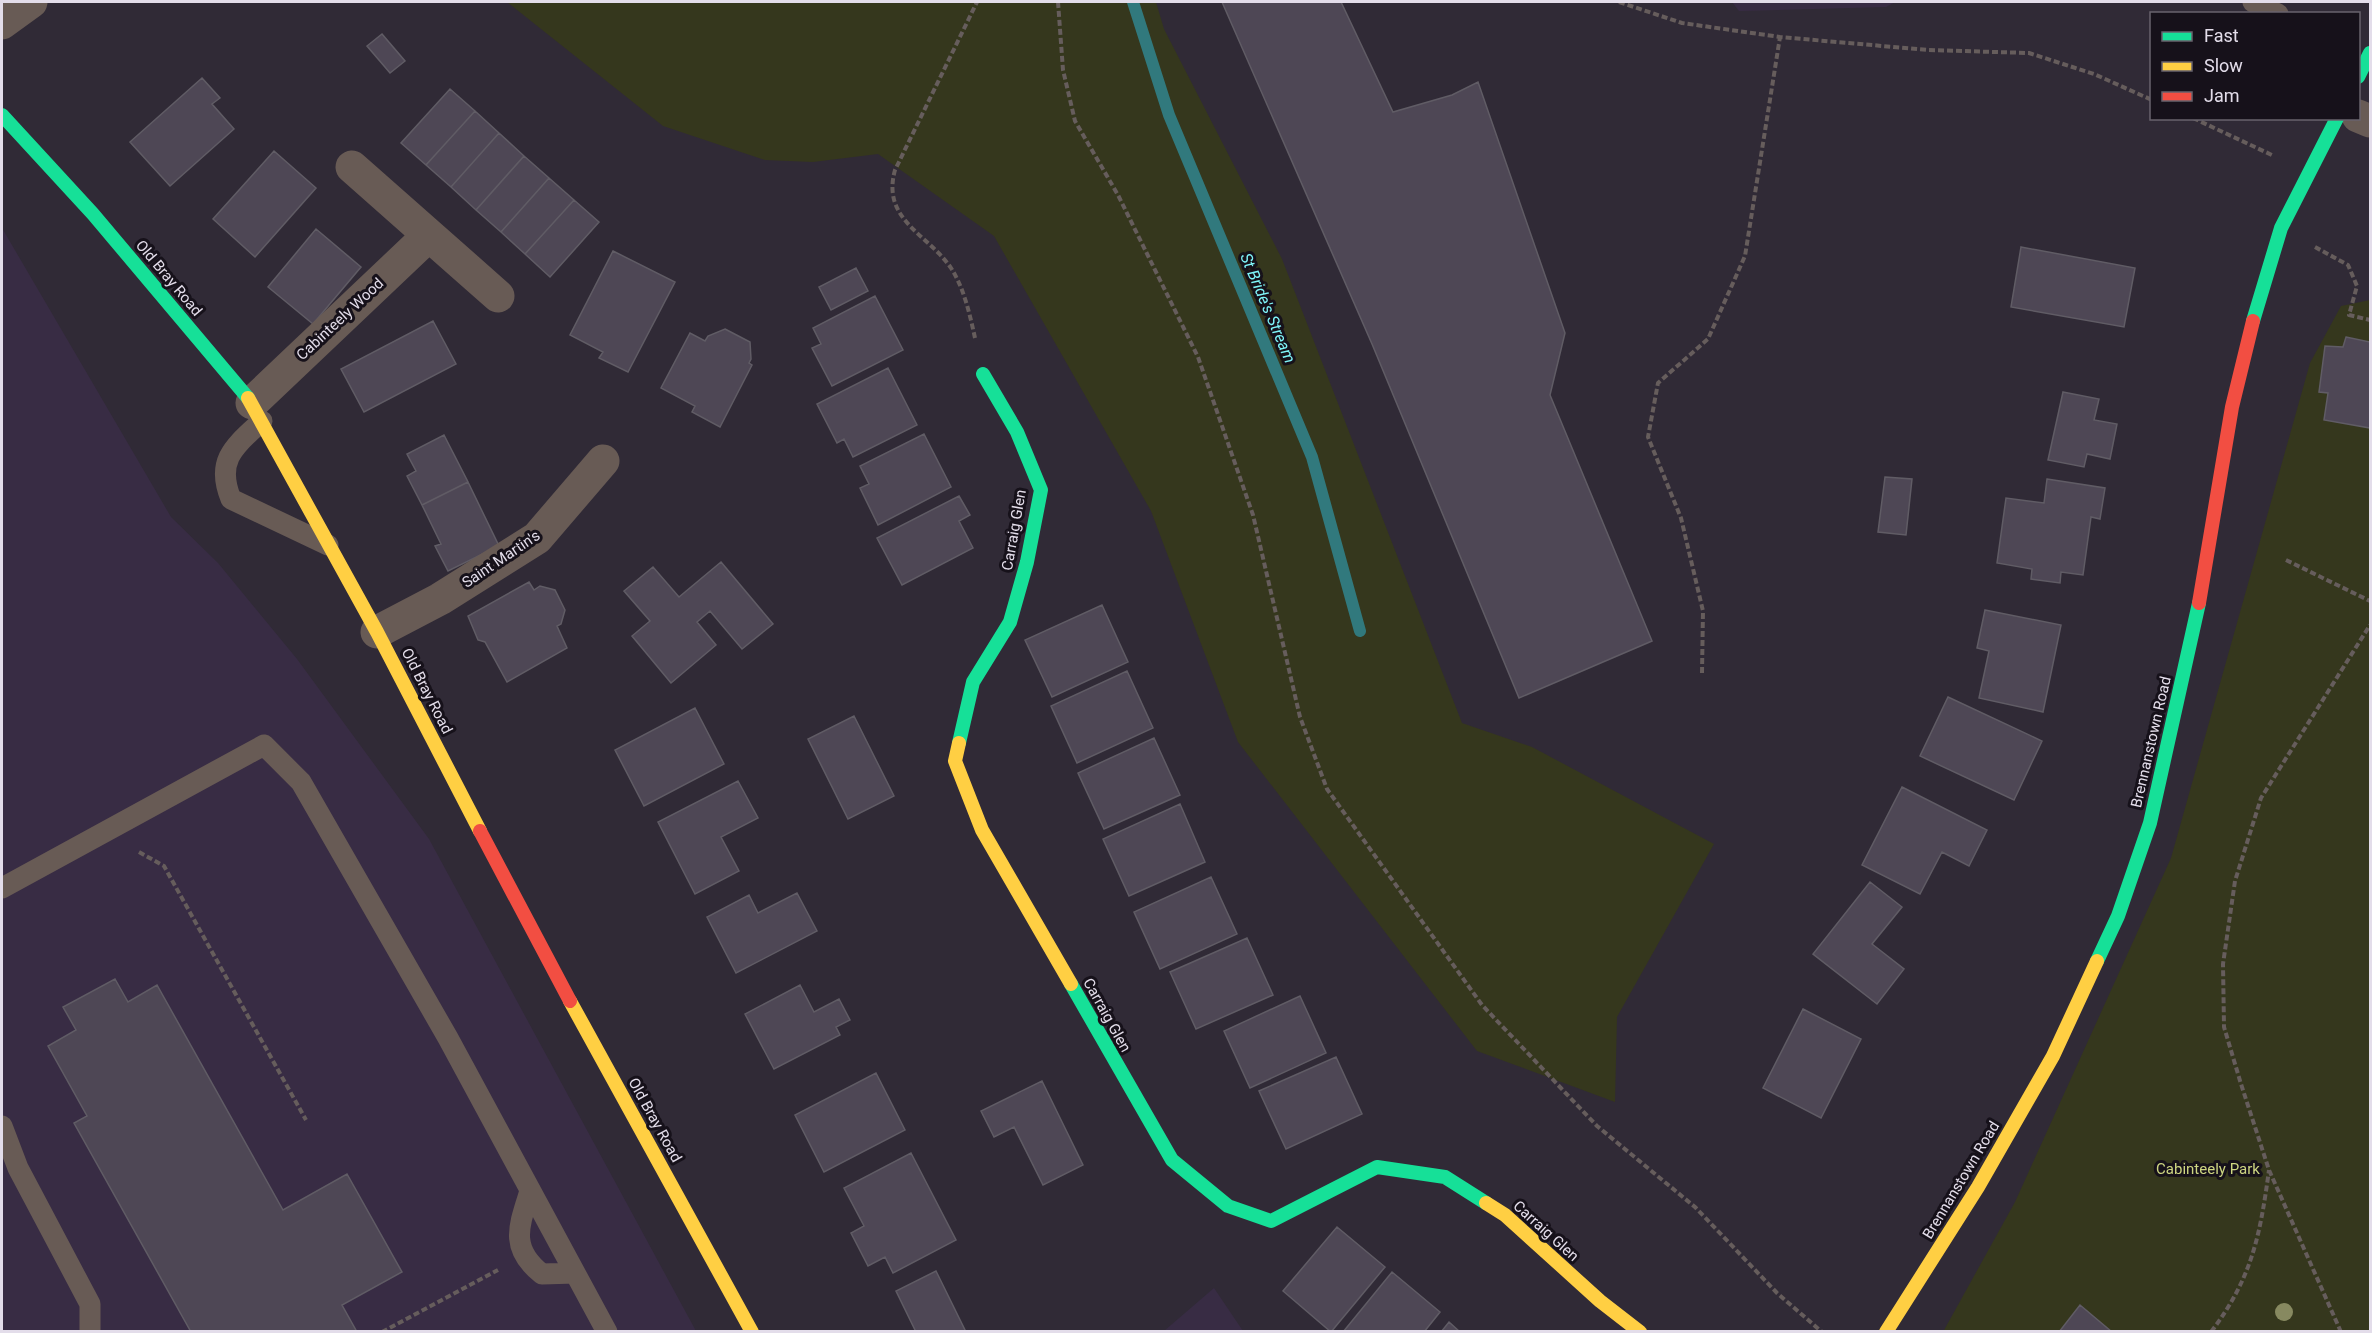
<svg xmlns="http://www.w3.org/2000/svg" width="2372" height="1333" viewBox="0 0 2372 1333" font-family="Roboto,sans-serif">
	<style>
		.built { fill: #382c44 }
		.green { fill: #35371d }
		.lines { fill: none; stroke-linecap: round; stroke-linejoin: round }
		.stream { stroke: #31797d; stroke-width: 12 }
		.building { fill: #4e4755; stroke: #605c65; stroke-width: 1.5 }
		.path { stroke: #665d5c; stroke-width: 4; stroke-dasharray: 6 3; stroke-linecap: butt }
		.lane { stroke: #685b55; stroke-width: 21 }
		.street { stroke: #685b55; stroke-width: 33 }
		.fast { stroke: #16e098; stroke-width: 14 }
		.slow { stroke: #ffcf43; stroke-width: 14 }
		.jam { stroke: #f24e42; stroke-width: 14 }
		.tree { fill: #878960 }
		.labels { text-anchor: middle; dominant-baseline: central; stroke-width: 6; stroke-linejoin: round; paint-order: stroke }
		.street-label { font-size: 15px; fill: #e3ddea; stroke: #16111a }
		.park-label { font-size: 15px; fill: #ced682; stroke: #16111a }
		.water-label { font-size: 16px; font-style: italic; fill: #7ff5f9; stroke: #16111a }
	</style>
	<rect width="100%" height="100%" fill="#302a36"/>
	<!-- built -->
	<path class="built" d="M 1732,2 L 1895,2 L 1886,7 L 1739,11 Z
		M 2,228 L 171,517 L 218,563 L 297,659 L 429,839 L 696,1331 L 2,1331 Z
		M 1214,1288 L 1243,1331 L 1164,1331 Z"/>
	<!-- green -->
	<path class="green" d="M 507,2 L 1156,2 L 1164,29 L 1282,259 L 1462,723 L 1532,747 L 1714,844 L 1617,1017 L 1615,1102 L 1477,1051 L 1238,742 L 1151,511 L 994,236 L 878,154 L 813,162 L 765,160 L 663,126 Z
		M 2370,300 L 2370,1331 L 1943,1332 L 2015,1202 L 2171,858 L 2310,363 L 2341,306 Z"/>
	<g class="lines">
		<!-- stream -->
		<path class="stream" d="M 1133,2 L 1169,115 L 1312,457 L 1360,631"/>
	</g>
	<!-- building -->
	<path class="building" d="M 1222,2 L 1341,2 L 1393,112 L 1452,95 L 1478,82 L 1565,333 L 1550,395 L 1652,641 L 1519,698 L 1372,344 Z
		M 382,34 L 405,61 L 390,73 L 367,46 Z
		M 202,78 L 220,98 L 212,104 L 234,129 L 170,186 L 130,142 Z
		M 450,89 L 475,111 L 426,165 L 401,143 Z
		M 475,111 L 499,133 L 451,187 L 426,165 Z
		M 499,133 L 524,156 L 476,210 L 451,187 Z
		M 274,151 L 316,188 L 255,257 L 213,219 Z
		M 524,156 L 549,178 L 501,232 L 476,210 Z
		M 549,178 L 574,200 L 525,254 L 501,232 Z
		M 574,200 L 599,222 L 550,277 L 525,254 Z
		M 316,229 L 361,267 L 313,324 L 268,287 Z
		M 2021,247 L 2135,268 L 2124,327 L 2011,307 Z
		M 613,251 L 675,282 L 628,372 L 599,358 L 603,352 L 570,335 Z
		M 856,268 L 868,291 L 831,310 L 819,287 Z
		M 875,296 L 903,350 L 832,386 L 812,348 L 821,344 L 813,328 Z
		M 433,321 L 456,364 L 364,412 L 341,369 Z
		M 725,329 L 750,342 L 751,359 L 749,363 L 752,365 L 720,427 L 692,412 L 695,406 L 661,388 L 690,333 L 705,341 L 708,336 Z
		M 2346,337 L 2370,342 L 2370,428 L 2324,420 L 2328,393 L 2319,392 L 2325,346 L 2343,347 Z
		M 888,368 L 917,425 L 853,457 L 844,439 L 837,443 L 817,404 Z
		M 2063,392 L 2099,399 L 2094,420 L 2117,424 L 2110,459 L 2087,454 L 2084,467 L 2048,460 Z
		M 924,434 L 951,487 L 878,525 L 860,488 L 869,484 L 860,466 Z
		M 444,435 L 468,482 L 422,505 L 407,476 L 416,471 L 407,454 Z
		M 1885,477 L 1912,479 L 1906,535 L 1878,532 Z
		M 2047,479 L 2105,488 L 2100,519 L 2091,517 L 2083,575 L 2061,572 L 2060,583 L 2031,579 L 2032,569 L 1997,563 L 2006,498 L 2044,503 Z
		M 468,482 L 499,546 L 448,571 L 435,546 L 441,544 L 422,505 Z
		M 959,496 L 970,515 L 959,521 L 973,548 L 902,585 L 877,538 Z
		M 721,562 L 773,624 L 742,649 L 710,611 L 697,622 L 716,645 L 671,683 L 632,636 L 650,621 L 624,591 L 653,567 L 679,597 Z
		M 529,582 L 534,590 L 540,586 L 555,590 L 565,610 L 561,624 L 557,626 L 567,648 L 507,682 L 485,642 L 478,640 L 468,616 Z
		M 1102,605 L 1128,662 L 1052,697 L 1025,640 Z
		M 1985,610 L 2061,625 L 2043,712 L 1979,698 L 1989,651 L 1977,648 Z
		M 1127,671 L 1153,728 L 1077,763 L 1051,706 Z
		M 1948,697 L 2042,741 L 2014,800 L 1920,756 Z
		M 695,708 L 724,764 L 644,806 L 615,750 Z
		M 854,716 L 894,796 L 848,819 L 808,739 Z
		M 1154,738 L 1180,795 L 1104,829 L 1078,773 Z
		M 738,781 L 758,818 L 721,837 L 739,871 L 695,894 L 658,822 Z
		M 1902,787 L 1987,830 L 1969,866 L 1942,852 L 1920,894 L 1862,865 Z
		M 1180,804 L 1205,862 L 1129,896 L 1103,839 Z
		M 1211,877 L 1237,934 L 1160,969 L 1134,912 Z
		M 1870,882 L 1902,907 L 1872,944 L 1904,969 L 1877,1004 L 1813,954 Z
		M 797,893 L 817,931 L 736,973 L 707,917 L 749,895 L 758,913 Z
		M 1247,938 L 1273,995 L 1196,1029 L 1170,972 Z
		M 115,979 L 128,1002 L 157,985 L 283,1210 L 347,1174 L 402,1272 L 342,1305 L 357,1332 L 191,1332 L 74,1123 L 87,1116 L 48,1046 L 76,1030 L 63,1007 Z
		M 800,985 L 814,1012 L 839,999 L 850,1020 L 836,1027 L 840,1035 L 774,1069 L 745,1014 Z
		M 1300,996 L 1326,1053 L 1250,1088 L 1224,1031 Z
		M 1803,1009 L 1861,1039 L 1821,1118 L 1763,1088 Z
		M 1336,1057 L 1362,1114 L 1286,1149 L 1259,1091 Z
		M 876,1073 L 905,1130 L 824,1172 L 795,1115 Z
		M 1042,1081 L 1083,1165 L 1043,1185 L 1014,1127 L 994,1137 L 981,1111 Z
		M 911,1153 L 956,1240 L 893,1273 L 885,1257 L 868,1266 L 851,1233 L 864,1226 L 844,1188 Z
		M 1337,1227 L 1385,1267 L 1331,1332 L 1283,1291 Z
		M 936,1271 L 966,1332 L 916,1332 L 896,1291 Z
		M 1392,1272 L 1440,1312 L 1424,1332 L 1343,1332 Z
		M 2080,1305 L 2112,1332 L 2059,1332 Z
		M 1449,1322 L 1460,1332 L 1441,1332 Z"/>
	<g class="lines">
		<!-- path -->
		<path class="path" d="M 1058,2 L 1063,70 L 1075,121 L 1118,195 L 1198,357 L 1253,515 L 1300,717 L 1327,789 L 1482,1005 L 1597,1126 L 1695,1207 L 1777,1293 L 1822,1332
			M 1619,2 L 1682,23 L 1780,37 L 1928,50 L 2029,53 L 2094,74 L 2152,100
			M 2193,118 L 2274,156
			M 2315,247 L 2348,265 L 2357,286 L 2349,315 L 2370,320
			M 975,338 C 970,315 964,288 951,268 C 928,234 881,220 895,170 L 977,2
			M 2286,560 L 2370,601
			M 1702,673 L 1703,611 L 1681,518 L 1648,437 L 1658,383 L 1708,339 L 1745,256 L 1780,37
			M 139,852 L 164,866 L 306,1120
			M 382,1332 L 498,1270
			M 2211,1332 C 2252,1278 2260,1236 2269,1170
			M 2341,1332 L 2269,1170 L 2241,1084 L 2224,1027 L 2223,964 L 2235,881 L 2261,798 L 2370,625"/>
		<!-- lane -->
		<path class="lane" d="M 2253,2 L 2278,14
			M 262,421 C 235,446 215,460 231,499 L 328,545
			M 2,888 L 264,745 L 301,782 L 448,1038 L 607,1332
			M 2,1126 L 18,1168 L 90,1304 L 90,1332
			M 530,1191 C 519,1226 509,1248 542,1274 L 575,1273"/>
		<!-- street -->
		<path class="street" d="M 2,23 L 31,2
			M 2358,116 L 2370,121
			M 352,167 L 498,296
			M 252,403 L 428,236
			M 377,632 L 440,599 L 537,538 L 603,461"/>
		<!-- fast -->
		<path class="fast" d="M 2358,77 L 2370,53
			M 2,115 L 93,214 L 248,398
			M 2253,321 L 2281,228 L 2337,118
			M 959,743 L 973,682 L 1010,622 L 1027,562 L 1041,490 L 1017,432 L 983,374
			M 2097,961 L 2118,916 L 2150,823 L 2199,603
			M 1071,984 L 1172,1160 L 1228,1206 L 1271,1221 L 1377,1167 L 1445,1177 L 1486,1203"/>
		<!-- slow -->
		<path class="slow" d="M 248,398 L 377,632 L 480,831
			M 959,743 L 955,761 L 982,830 L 1071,984
			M 570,1001 L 752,1332
			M 1486,1203 L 1505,1215 L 1600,1301 L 1640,1332
			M 1886,1332 L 1978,1187 L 2053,1056 L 2097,961"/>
		<!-- jam -->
		<path class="jam" d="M 2199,603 L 2232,407 L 2253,321
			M 480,831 L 570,1001"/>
	</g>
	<!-- trees -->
	<circle class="tree" cx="2284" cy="1312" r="9"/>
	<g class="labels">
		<!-- street labels -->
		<g class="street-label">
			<text transform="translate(169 278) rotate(50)">Old Bray Road</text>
			<text transform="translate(340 319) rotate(-43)">Cabinteely Wood</text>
			<text transform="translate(1014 530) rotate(-80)">Carraig Glen</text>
			<text transform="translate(501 559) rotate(-34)">Saint Martin's</text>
			<text transform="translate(427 691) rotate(63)">Old Bray Road</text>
			<text transform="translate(2151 742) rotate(-77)">Brennanstown Road</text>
			<text transform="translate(1107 1015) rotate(61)">Carraig Glen</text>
			<text transform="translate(655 1120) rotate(61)">Old Bray Road</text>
			<text transform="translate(1961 1180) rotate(-59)">Brennanstown Road</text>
			<text transform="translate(1546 1231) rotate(42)">Carraig Glen</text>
		</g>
		<!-- park labels -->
		<g class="park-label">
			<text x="2208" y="1169">Cabinteely Park</text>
		</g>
		<!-- water labels -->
		<g class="water-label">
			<text transform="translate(1268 308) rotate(67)">St Bride's Stream</text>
		</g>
	</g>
	<!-- border -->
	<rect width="2372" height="1333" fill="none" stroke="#e3ddea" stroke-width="6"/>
	<!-- legend -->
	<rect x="2150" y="12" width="210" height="108" fill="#16111a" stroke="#68636d" stroke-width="1.5"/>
	<rect x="2162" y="32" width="30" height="9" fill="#16e098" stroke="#68636d" stroke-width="1.5"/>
	<text x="2204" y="42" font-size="18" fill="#e3ddea">Fast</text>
	<rect x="2162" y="62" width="30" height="9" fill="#ffcf43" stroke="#68636d" stroke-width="1.5"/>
	<text x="2204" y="72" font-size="18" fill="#e3ddea">Slow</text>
	<rect x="2162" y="92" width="30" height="9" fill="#f24e42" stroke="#68636d" stroke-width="1.5"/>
	<text x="2204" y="102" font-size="18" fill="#e3ddea">Jam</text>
</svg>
